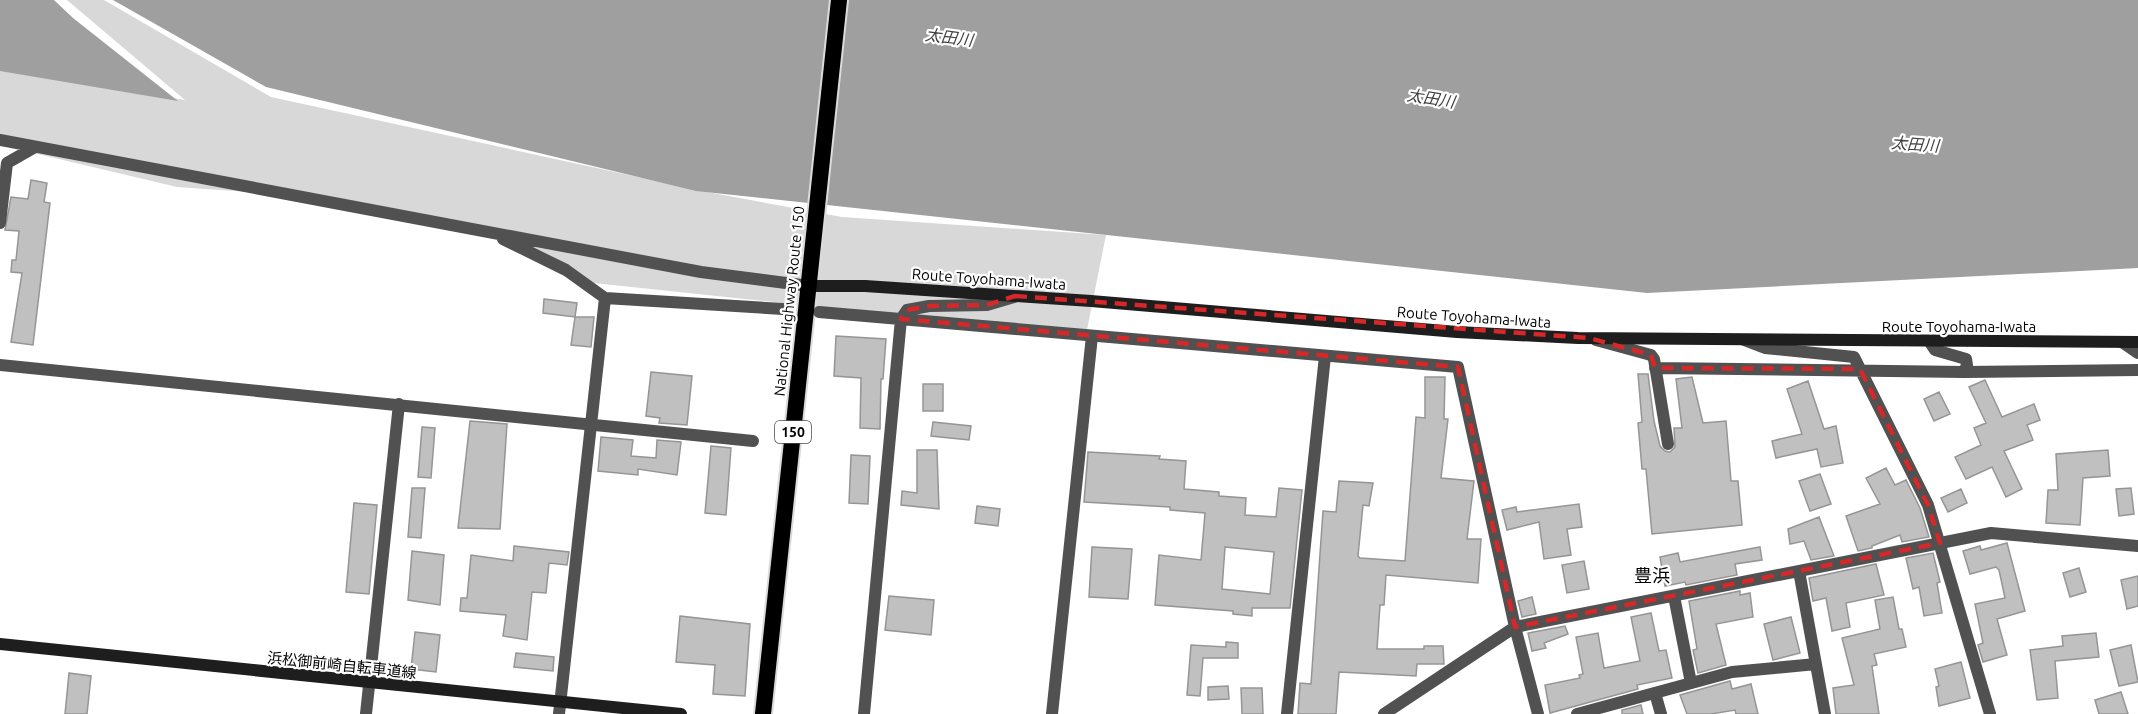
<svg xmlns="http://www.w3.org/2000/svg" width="2138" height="714" viewBox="0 0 2138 714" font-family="Ubuntu,'Noto Sans JP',sans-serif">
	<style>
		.green { fill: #d8d8d8 }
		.water { fill: #9f9f9f }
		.building { fill: #c0c0c0; stroke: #959595; stroke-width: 1.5; fill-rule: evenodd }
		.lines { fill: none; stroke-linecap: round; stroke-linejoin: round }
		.minor-tunnel { stroke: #d9d9d9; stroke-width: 12; stroke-dasharray: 12 6; stroke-linecap: butt }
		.trunk-casing { stroke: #dbdbdb; stroke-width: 20 }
		.minor { stroke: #515151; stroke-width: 12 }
		.secondary { stroke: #1e1e1e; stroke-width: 12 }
		.trunk { stroke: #000; stroke-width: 16 }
		.marked { fill: none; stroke: #d62828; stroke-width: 4.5; stroke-dasharray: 12 8; stroke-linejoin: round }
		.labels { text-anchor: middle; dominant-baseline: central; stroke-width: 4.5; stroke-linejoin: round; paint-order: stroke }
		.shield { fill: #fff; stroke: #4c4c4c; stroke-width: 1.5 }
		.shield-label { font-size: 14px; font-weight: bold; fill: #000 }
		.street-label { font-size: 15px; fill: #000; stroke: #fff }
		.water-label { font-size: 16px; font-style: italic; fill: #404040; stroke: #fff }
		.quarter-label { font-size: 18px; fill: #000; stroke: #fff }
	</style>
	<rect width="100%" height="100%" fill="#fff"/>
	<!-- green -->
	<path class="green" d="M 67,0 L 104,0 L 271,97 L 707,192 L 842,217 L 1106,235 L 1086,335 L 584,282 L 480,231 L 291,195 L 177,187 L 0,145 L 0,70 L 185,100 Z"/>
	<!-- water -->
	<path class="water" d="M 0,0 L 54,0 L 73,18 L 178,101 L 0,71 Z
		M 113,0 L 2138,0 L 2138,268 L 1647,293 L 696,191 L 266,87 Z"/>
	<!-- building -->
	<path class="building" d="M 31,180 L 47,183 L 44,202 L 50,203 L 33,345 L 11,342 L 22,273 L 11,272 L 12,260 L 16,260 L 19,231 L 5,230 L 11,197 L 28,199 Z
		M 544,299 L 577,303 L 575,317 L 543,313 Z
		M 575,317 L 594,317 L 591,347 L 571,345 Z
		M 836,336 L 886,339 L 883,379 L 881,379 L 880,429 L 860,428 L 861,378 L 834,376 Z
		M 651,372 L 692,376 L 687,425 L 659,423 L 660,418 L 646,416 Z
		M 1638,374 L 1648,374 L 1654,421 L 1660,446 L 1665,451 L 1670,452 L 1675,447 L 1674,428 L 1682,428 L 1676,379 L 1692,377 L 1703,423 L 1726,421 L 1731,481 L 1738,481 L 1742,525 L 1652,534 L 1646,469 L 1642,469 L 1638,423 L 1642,422 Z
		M 1425,377 L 1445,377 L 1444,419 L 1448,419 L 1441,478 L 1474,481 L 1467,539 L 1481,539 L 1478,583 L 1386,575 L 1384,605 L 1380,605 L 1377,649 L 1424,649 L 1424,646 L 1443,646 L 1444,664 L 1417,664 L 1416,676 L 1339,672 L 1336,714 L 1298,714 L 1300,683 L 1311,684 L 1323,511 L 1336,512 L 1339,481 L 1373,483 L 1369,506 L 1363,505 L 1358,556 L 1360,558 L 1405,561 L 1416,417 L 1425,418 Z
		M 1985,380 L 2002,417 L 2034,404 L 2040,420 L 2027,425 L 2033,440 L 2004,451 L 2022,489 L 2006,497 L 1992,467 L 1966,479 L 1955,457 L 1981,445 L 1974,428 L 1986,423 L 1969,387 Z
		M 1808,381 L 1824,429 L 1836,426 L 1843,463 L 1821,467 L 1817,449 L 1776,458 L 1772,441 L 1802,434 L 1787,389 Z
		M 923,384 L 943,384 L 943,411 L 923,411 Z
		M 1939,392 L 1950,414 L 1934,421 L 1924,399 Z
		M 470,421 L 507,424 L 500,529 L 458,528 Z
		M 933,422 L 971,426 L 969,440 L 931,436 Z
		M 422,427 L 435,428 L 431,478 L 418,477 Z
		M 601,437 L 633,440 L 631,456 L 656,458 L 657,440 L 681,442 L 677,475 L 638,469 L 638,475 L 598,471 Z
		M 711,446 L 731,448 L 726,515 L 705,513 Z
		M 917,450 L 937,450 L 939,509 L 901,505 L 902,491 L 917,493 Z
		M 2108,450 L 2110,476 L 2083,478 L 2080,525 L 2046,523 L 2048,490 L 2058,490 L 2056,454 Z
		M 1088,452 L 1160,456 L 1159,459 L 1186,461 L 1184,489 L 1219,492 L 1219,496 L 1246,498 L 1245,515 L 1276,517 L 1279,488 L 1302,490 L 1290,608 L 1252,608 L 1252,616 L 1233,614 L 1233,611 L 1155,605 L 1159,555 L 1201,560 L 1205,513 L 1170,510 L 1170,507 L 1084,502 ZM 1225,547 L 1274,552 L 1270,594 L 1222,589 Z
		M 851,455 L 870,456 L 868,504 L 849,503 Z
		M 1886,468 L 1895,485 L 1906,480 L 1920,508 L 1929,537 L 1902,542 L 1900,535 L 1872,546 L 1872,548 L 1858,551 L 1846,516 L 1880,504 L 1866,478 Z
		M 1820,474 L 1831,504 L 1810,511 L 1799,481 Z
		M 412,488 L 425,488 L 421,538 L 408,537 Z
		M 2131,488 L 2134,514 L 2119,516 L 2116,489 Z
		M 1961,489 L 1967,503 L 1948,512 L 1941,498 Z
		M 354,503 L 377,505 L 369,594 L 346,592 Z
		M 1579,504 L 1582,527 L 1567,529 L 1571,555 L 1544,559 L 1539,522 L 1507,530 L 1502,510 L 1516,507 L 1517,512 Z
		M 977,506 L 1000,509 L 998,526 L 975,523 Z
		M 1819,517 L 1834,556 L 1811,560 L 1804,541 L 1790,544 L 1788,529 Z
		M 2007,543 L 2025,611 L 1997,619 L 2007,655 L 1983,662 L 1978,645 L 1983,643 L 1975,604 L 2005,598 L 1999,570 L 1996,567 L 1970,574 L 1963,551 L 1980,546 L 1981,550 Z
		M 514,546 L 569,552 L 567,565 L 549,563 L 546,593 L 532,592 L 527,640 L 503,636 L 506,615 L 460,611 L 461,598 L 467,598 L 471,555 L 513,561 Z
		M 1092,547 L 1132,549 L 1128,599 L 1089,597 Z
		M 1760,547 L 1762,560 L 1735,564 L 1737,575 L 1686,585 L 1685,582 L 1665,586 L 1660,557 L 1678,553 L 1680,562 Z
		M 412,551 L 444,555 L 440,605 L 408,600 Z
		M 1933,553 L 1940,582 L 1937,583 L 1942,613 L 1924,616 L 1919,587 L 1913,589 L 1906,558 Z
		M 1584,561 L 1589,589 L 1567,593 L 1562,565 Z
		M 1876,564 L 1884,595 L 1846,603 L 1850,627 L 1832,631 L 1826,598 L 1813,601 L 1809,578 Z
		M 2079,568 L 2086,592 L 2070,597 L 2063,573 Z
		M 2138,576 L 2138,606 L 2127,609 L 2121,580 Z
		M 1740,591 L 1740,595 L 1750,593 L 1753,617 L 1716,624 L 1726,665 L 1698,673 L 1693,650 L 1697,649 L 1689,601 Z
		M 889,596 L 934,600 L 931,635 L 885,630 Z
		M 1532,597 L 1536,614 L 1522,617 L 1518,601 Z
		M 1893,597 L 1899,629 L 1902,629 L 1906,647 L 1874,654 L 1877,665 L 1872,666 L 1879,714 L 1836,714 L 1833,688 L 1854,685 L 1842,638 L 1880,629 L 1875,600 Z
		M 1651,613 L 1659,651 L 1666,650 L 1672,678 L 1637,685 L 1638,689 L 1550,713 L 1545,685 L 1580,678 L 1579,675 L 1583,674 L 1576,637 L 1598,633 L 1604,668 L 1640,661 L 1631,617 Z
		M 680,616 L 750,624 L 745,696 L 713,694 L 715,665 L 676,662 Z
		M 1791,617 L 1800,653 L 1773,660 L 1764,624 Z
		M 1565,626 L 1568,634 L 1544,643 L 1546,648 L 1532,651 L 1528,633 Z
		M 415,632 L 440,635 L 436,672 L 411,669 Z
		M 2096,633 L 2099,657 L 2055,661 L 2058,698 L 2037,700 L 2030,650 L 2063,646 L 2062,636 Z
		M 1226,642 L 1238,643 L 1238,658 L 1203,658 L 1200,696 L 1187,695 L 1191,645 L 1226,647 Z
		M 2131,645 L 2138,682 L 2119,686 L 2110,650 Z
		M 516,653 L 554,657 L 553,671 L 514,667 Z
		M 1961,662 L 1970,698 L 1939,706 L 1936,687 L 1939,686 L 1935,669 Z
		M 69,673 L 91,676 L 87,714 L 65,714 Z
		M 1730,681 L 1732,689 L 1751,684 L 1758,714 L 1736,714 L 1735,710 L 1711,714 L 1687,714 L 1680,695 Z
		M 1228,686 L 1229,699 L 1208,700 L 1208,687 Z
		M 1241,688 L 1262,688 L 1263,714 L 1242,714 Z
		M 2121,692 L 2128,714 L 2099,714 L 2095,700 Z
		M 1641,705 L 1643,714 L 1622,714 L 1622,710 Z"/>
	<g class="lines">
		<!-- minor-tunnel -->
		<path class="minor-tunnel" d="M 783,309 L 812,312"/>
		<!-- trunk casing -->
		<g class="trunk-casing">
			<path id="trunk" d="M 763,714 L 839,0"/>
		</g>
		<!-- minor -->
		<path class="minor" d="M 0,140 L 701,272 L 809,286
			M 0,223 L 7,163 L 35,147
			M 503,239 L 566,270 L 605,298 L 783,309
			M 819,312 L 1458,367 L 1515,627 L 1538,714
			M 1596,340 L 1651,355 L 1654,359 L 1668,444
			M 1744,340 L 1765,348 L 1854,357 L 1928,505 L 1990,714
			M 1929,341 L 1935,350 L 1966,359 L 1967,365 L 1964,372
			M 2122,342 L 2138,353
			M 0,365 L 753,441
			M 1655,368 L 1964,372 L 2138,370
			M 1799,571 L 1825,714
			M 1674,596 L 1691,683
			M 1655,693 L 1661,714
			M 366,714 L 399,404
			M 559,714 L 605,298
			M 864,714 L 901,319 L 907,310 L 929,306 L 987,305 L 1014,297
			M 1052,714 L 1092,336
			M 1287,714 L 1325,356
			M 1384,714 L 1515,627 L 1991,533 L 2138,546
			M 1577,714 L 1732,672 L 1816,664"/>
		<!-- secondary -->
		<path class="secondary" d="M 809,286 L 865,286 L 1091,301 L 1457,332 L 1578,338 L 2138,342
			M 0,644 L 681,714"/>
		<!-- trunk -->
		<use href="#trunk" class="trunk"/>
	</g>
	<!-- marked area -->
	<path class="marked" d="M 1015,296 L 1589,338 L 1651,355 L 1655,368 L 1860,369 L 1928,505 L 1940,543 L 1515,627 L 1458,367 L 901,319 L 907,310 L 929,306 L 987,305 Z"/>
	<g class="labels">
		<!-- shield labels -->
		<rect class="shield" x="775" y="421" width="36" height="22" rx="4.5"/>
		<g class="shield-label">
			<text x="793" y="432">150</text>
		</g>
		<!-- street labels -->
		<g class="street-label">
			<text transform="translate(989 279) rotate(4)">Route Toyohama-Iwata</text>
			<text transform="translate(789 301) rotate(-84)">National Highway Route 150</text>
			<text transform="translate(1474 317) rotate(4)">Route Toyohama-Iwata</text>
			<text x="1959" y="326">Route Toyohama-Iwata</text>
			<text transform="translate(342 665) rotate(6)">浜松御前崎自転車道線</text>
		</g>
		<!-- water labels -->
		<g class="water-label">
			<text transform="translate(949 37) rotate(7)">太田川</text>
			<text transform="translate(1431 98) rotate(9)">太田川</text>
			<text transform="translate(1915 144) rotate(4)">太田川</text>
		</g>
		<!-- quarter labels -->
		<g class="quarter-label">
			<text x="1652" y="575">豊浜</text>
		</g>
	</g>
</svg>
